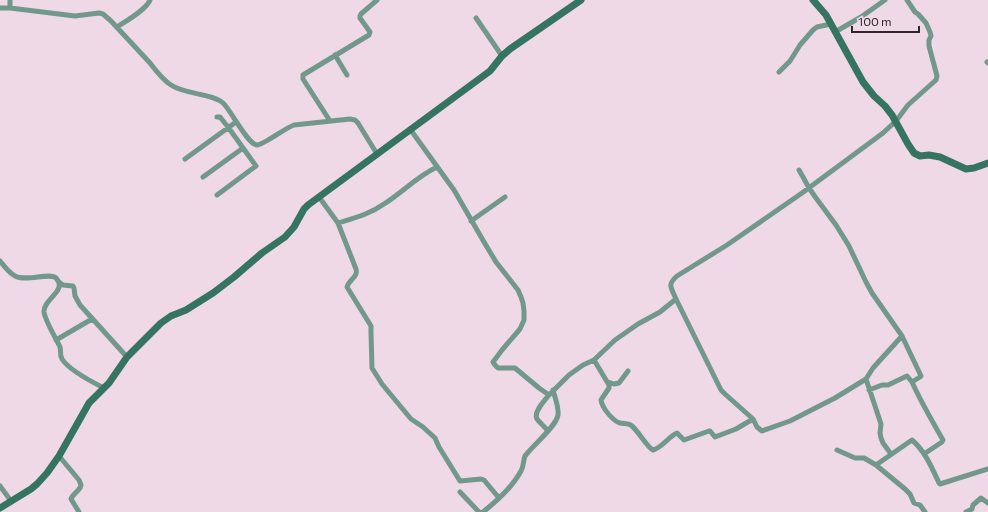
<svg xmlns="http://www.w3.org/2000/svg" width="988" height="512" viewBox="0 0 988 512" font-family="Commissioner,sans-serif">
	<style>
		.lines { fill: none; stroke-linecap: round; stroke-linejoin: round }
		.street { stroke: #71988a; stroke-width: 5 }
		.secondary { stroke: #367462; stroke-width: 7 }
	</style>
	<rect width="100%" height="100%" fill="#efd9e7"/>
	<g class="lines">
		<!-- street -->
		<path class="street" d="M 0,8 L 10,8 L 75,16 L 99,13 L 103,14 L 111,21 C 124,35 137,49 150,63 C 156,71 163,80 171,85 C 186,95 212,93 223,103 C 231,110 247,144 257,145 C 262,146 285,128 294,125 L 350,119 L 355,120 L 358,123 L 377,154
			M 10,8 L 10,0
			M 476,18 L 502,56
			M 117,27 C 126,21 146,10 150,0
			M 835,32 L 861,17 L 885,0
			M 335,55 L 347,75
			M 987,62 L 988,63
			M 779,72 L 790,61 L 800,45 L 813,30 L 817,27 L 831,24
			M 330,121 L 303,79 L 303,75 L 369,35 L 370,32 L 360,18 L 360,16 L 361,14 L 377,0
			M 410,129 L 454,190 L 484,242 L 496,262 L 518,290 L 521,297 L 523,303 L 524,311 L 524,320 L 520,329 L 502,350 L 493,362 L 495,365 L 498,368 L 515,368 L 539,388 L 549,395 L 569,375 L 583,365 L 594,360 L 615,340 L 638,324 L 660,312 L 676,299 C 671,287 667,285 677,276 L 727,245 L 802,193 L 883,133 L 896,121 L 908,105 L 936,80 L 937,76 L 929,46 L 929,40 L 931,36 L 930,32 L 926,23 L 918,14 L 915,12 L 907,0
			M 185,159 L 236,122
			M 799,170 L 803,177 L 809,188 L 816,198 L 836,225 L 849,246 L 866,282 L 872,293 L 902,336
			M 203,177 L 243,148
			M 217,195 L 256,166 L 228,127 L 220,117 L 217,117
			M 319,197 L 338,223 L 356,269 C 358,278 349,279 347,287 L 371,326 L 371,333 L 372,368 L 382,384 L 411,419 L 423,427 L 435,438 L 439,447 L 460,481 L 481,479 L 484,480 L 499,498
			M 471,221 L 505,197
			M 338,223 C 354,218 370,214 384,204 C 403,192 416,177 437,167
			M 0,261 C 4,266 9,273 15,276 C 26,282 50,272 56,278 C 68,291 43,299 44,312 C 45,320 55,337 59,345 C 62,349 59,354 62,359 C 69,370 92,382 104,388
			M 59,282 L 63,285 L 73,286 L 74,288 L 75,296 L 80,305 L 127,357
			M 676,299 L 721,390 L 725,394 L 753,419
			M 56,340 L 92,319
			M 594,360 L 609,385 L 609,388 L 601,400 C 602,408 613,421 620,423 C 625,424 629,423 632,426 C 639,432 647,447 653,450 C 663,447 668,437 677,433 L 684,440 L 709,431 L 710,431 L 715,437 L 736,429 L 753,419 L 757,427 L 762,431 L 790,421 L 835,398 L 866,379 L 873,368 L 902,336 L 921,376 L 920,377 L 912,382 C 921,402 932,421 943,440 L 942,442 L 924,454
			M 866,379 L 881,424 L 880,433 L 881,438 L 883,443 L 891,454
			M 608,382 L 614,384 L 619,383 L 628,371
			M 869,390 L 882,385 L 888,385 L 907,376 L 912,382
			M 548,431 C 545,427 540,423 537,419 C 533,412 545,400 549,395
			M 837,450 L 855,458 L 864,458 L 876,465 L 905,489 L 910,494 L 914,503 L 920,505 L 925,512
			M 59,456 L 79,480 L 81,485 C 80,491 73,493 71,499 L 79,512
			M 876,465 L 912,440 C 925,451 932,468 939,483 L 940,484 L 988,469
			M 0,486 L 11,501
			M 460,492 L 479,512
			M 483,512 C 497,501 513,486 521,471 C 524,466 523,461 525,456 C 533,445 556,427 558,415 C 559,407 555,398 553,390
			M 966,512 L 972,509 L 973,505 L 981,498 L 988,503"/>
		<!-- secondary -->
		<path class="secondary" d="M 813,0 L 826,15 L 863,82 L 874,96 L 885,106 L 892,115 L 908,144 L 914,153 L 920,156 L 929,155 L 940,157 L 966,169 L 974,168 L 988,163
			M 0,508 L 31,489 L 37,484 L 47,473 L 59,456 L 89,403 L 109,383 L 127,357 L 161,323 L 171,316 L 186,310 L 213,293 L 234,277 L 262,253 L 285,237 L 294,227 L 304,209 L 308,205 L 490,71 L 502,56 L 510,49 L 581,0"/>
	</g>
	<!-- scale -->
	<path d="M852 26v6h67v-6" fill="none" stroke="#2f262c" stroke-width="2"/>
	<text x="858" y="26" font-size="12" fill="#2f262c" stroke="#efd9e7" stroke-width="3" paint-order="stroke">100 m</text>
</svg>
